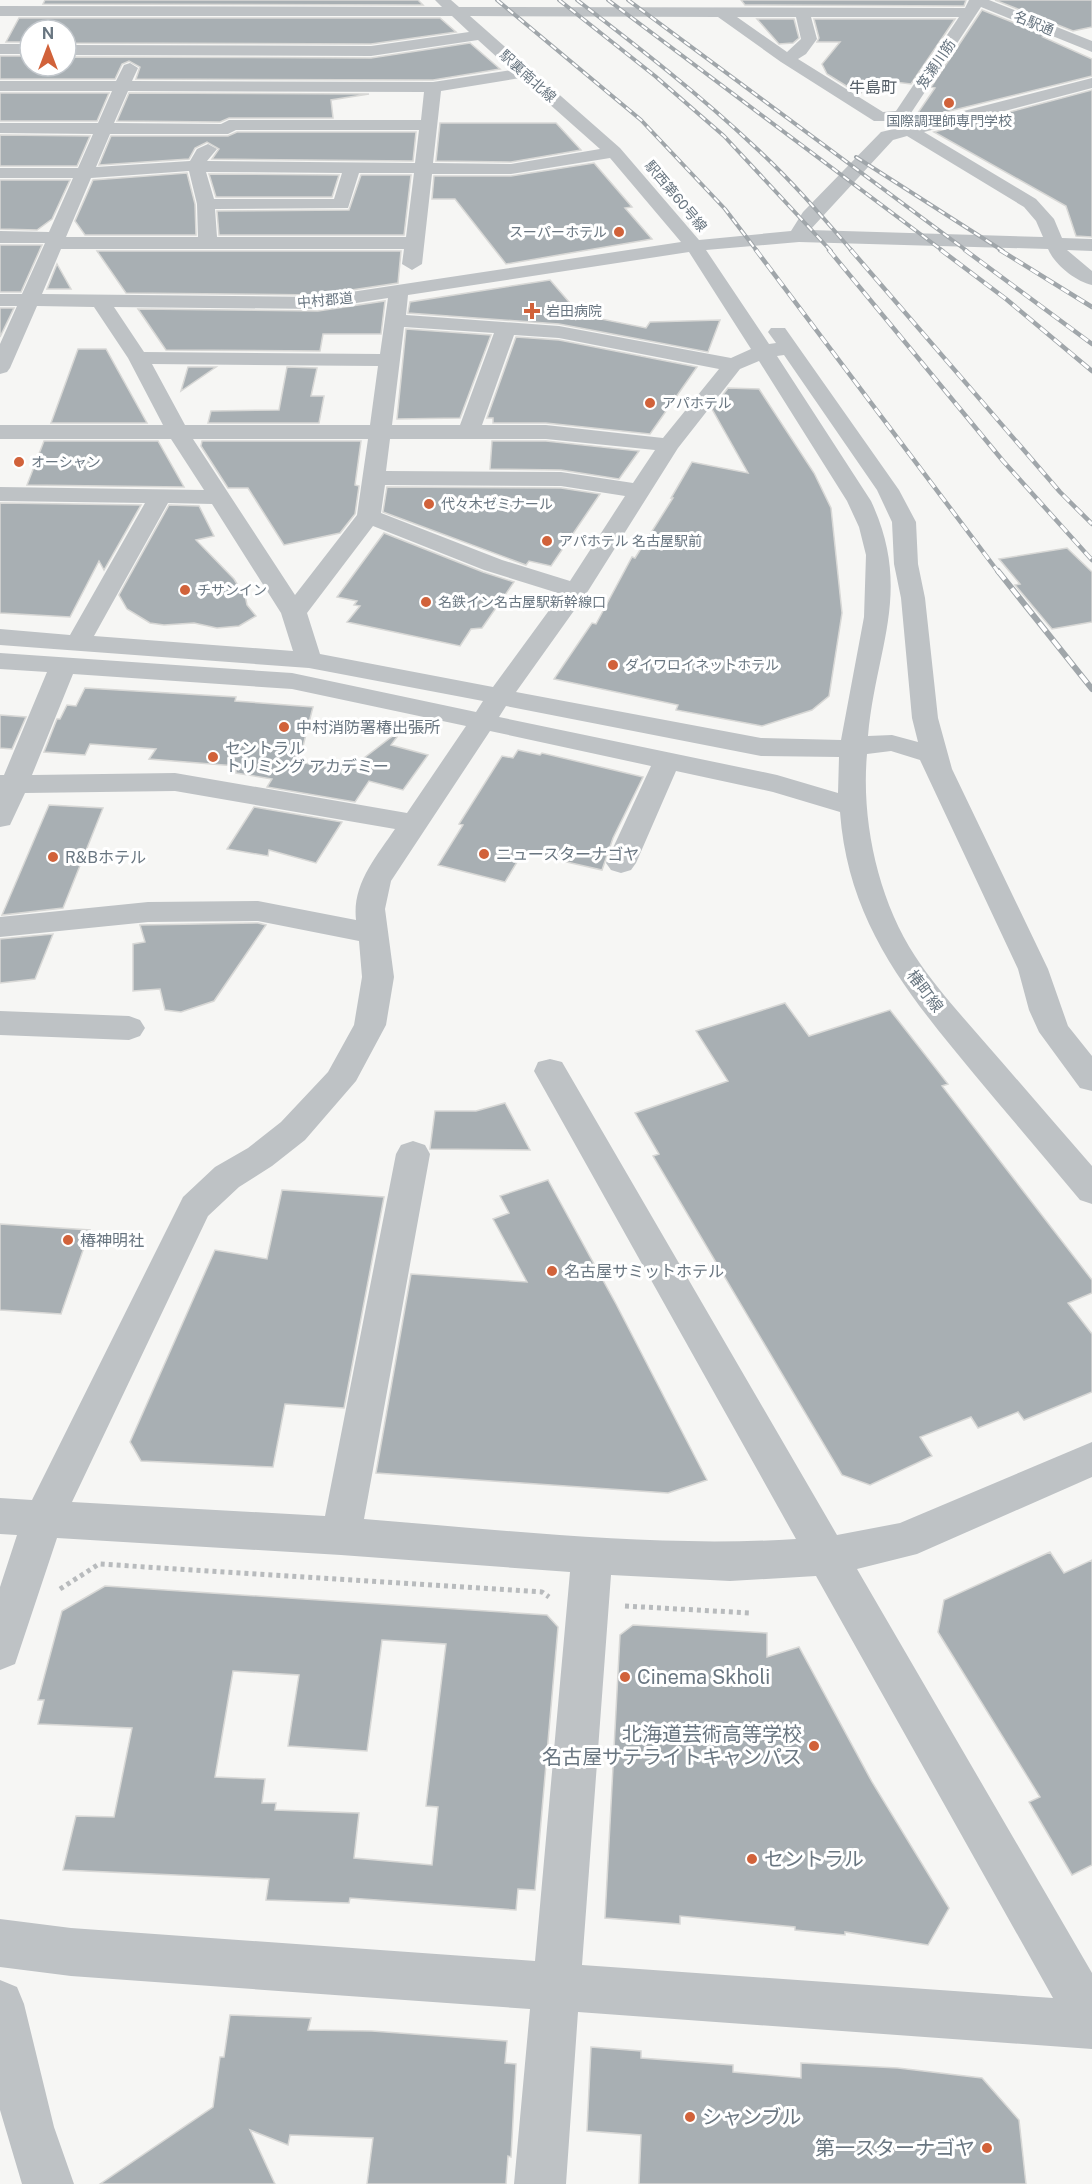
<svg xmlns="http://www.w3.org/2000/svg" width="1092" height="2184" viewBox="0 0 1092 2184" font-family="'Public Sans','Noto Sans JP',sans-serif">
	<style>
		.building { fill: #a8afb3; stroke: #d8d8d6; stroke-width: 1.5; fill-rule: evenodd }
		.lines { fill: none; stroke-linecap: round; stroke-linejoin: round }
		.path { stroke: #b8bbbd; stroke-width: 5; stroke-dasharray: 4 4; stroke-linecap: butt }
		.minor { fill: #bec2c5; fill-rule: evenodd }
		.rail-far2-casing { stroke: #a0a6aa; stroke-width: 4 }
		.rail-far1-casing { stroke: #a0a6aa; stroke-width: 4.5 }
		.rail-casing { stroke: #a0a6aa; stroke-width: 6 }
		.rail-far2 { stroke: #fff; stroke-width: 2; stroke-dasharray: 7; stroke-linecap: butt }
		.rail-far1 { stroke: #fff; stroke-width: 3; stroke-dasharray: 9; stroke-linecap: butt }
		.rail { stroke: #fff; stroke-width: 4; stroke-dasharray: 11; stroke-linecap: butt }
		.poi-dot { fill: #d1623a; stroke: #fff; stroke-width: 2 }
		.labels { text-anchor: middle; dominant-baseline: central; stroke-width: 6; stroke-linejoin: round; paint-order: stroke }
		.far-street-label { font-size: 14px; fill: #697681; stroke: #fff }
		.far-poi-label { font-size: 14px; fill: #697681; stroke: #fff; text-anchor: start }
		.far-quarter-label { font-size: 16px; fill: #565f67; stroke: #fff }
		.poi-label { font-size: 16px; fill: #697681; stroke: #fff; text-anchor: start }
		.street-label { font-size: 16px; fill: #697681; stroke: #fff }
		.near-poi-label { font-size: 20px; fill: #697681; stroke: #fff; text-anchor: start }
	</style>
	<rect width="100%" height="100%" fill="#f6f6f4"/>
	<!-- building -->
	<path class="building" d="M 45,0 L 418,0 L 423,5 L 43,4 Z
		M 741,0 L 966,0 L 964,6 L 745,5 Z
		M 995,0 L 1092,0 L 1092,27 L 1073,31 Z
		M 982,10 L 1047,36 L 1043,37 L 1092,59 L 1092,76 L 913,120 L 935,88 L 931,87 Z
		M 19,18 L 440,18 L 456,32 L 371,44 L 66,43 L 66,30 L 30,30 L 30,42 L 6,42 Z
		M 757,19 L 794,19 L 799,38 L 793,43 L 779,44 Z
		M 814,19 L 955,19 L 911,84 L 870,79 L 861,93 L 856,92 L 827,74 L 822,64 L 840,42 L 817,42 L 819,38 Z
		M 470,43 L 500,69 L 433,80 L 136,79 L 140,67 L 129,61 L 122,64 L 115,79 L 0,79 L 0,56 L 30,56 L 30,66 L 66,66 L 66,57 L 371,58 Z
		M 1092,90 L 1092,237 L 1076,236 L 1066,206 L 934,132 Z
		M 0,93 L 109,93 L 97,121 L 0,121 Z
		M 129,93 L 369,94 L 331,100 L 333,118 L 229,118 L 220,122 L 117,121 Z
		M 440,123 L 556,123 L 581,150 L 511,162 L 436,161 Z
		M 237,132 L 416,132 L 413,161 L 212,159 L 219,149 L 207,142 L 195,148 L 189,159 L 99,165 L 111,136 L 228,136 Z
		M 0,135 L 90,136 L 77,166 L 0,166 Z
		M 594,163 L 632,207 L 625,208 L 652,239 L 506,264 L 455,199 L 432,199 L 434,176 L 511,176 Z
		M 187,173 L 195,204 L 196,235 L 85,235 L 75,221 L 93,180 Z
		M 209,174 L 339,175 L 332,197 L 216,197 Z
		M 361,175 L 411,175 L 404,235 L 219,235 L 217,211 L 349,210 Z
		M 0,180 L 70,180 L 52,219 L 37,230 L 0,229 Z
		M 0,245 L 42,245 L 21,292 L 0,292 Z
		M 97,251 L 401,251 L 398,283 L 318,295 L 126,293 Z
		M 57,264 L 71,289 L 47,289 Z
		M 550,280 L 576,310 L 598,311 L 596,318 L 646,328 L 650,322 L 720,320 L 708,352 L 559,324 L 408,313 L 410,302 Z
		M 385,301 L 381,334 L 323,334 L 320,351 L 166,350 L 138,309 L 318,311 Z
		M 0,308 L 14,308 L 0,337 Z
		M 406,329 L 491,335 L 460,418 L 397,419 Z
		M 516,337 L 559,340 L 697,367 L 650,434 L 546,423 L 493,423 L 493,418 L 487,418 Z
		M 78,349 L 106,349 L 147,423 L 51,423 Z
		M 188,367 L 216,367 L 181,391 Z
		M 287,367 L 317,368 L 311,396 L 324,396 L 319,423 L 208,423 L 211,411 L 279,410 Z
		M 728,388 L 759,389 L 814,473 L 831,508 L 842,613 L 829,696 L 812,710 L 762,726 L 676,710 L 678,705 L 554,679 L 592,623 L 596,624 L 632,557 L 635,558 L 673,498 L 671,498 L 692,462 L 748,473 L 712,409 Z
		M 44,441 L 158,441 L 184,487 L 27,485 Z
		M 202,441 L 361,441 L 355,485 L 359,486 L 355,514 L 340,533 L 284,545 L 248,488 L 228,488 L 201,446 Z
		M 492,441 L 546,441 L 639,451 L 619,479 L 561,470 L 490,469 Z
		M 387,487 L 561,488 L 600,494 L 551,566 L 529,561 L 526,565 L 383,512 Z
		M 0,503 L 141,505 L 104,570 L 99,561 L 70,617 L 0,613 Z
		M 169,505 L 199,506 L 214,536 L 196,540 L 234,579 L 240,589 L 244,590 L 247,605 L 256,616 L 239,626 L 217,628 L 194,623 L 164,625 L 150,623 L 127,609 L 119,595 Z
		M 384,533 L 483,572 L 514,582 L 482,628 L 471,629 L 460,646 L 347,622 L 360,606 L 354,605 L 357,601 L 337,597 Z
		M 1067,548 L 1092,572 L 1092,622 L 1052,629 L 1015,585 L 1020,584 L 999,559 Z
		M 85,688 L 236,697 L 235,701 L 313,707 L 299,762 L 347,771 L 394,735 L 397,737 L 391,745 L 428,755 L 403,790 L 369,781 L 355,802 L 267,787 L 272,779 L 236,773 L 236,766 L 149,759 L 156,749 L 90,744 L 85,755 L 44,752 L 57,719 L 60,719 L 67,705 L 76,706 Z
		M 0,715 L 26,717 L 12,749 L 0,748 Z
		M 518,750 L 540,755 L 542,753 L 643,777 L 613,838 L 602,870 L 523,852 L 505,882 L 438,865 L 463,825 L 459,824 L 502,756 L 513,758 Z
		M 49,805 L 103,808 L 63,908 L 2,915 Z
		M 254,807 L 342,822 L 316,863 L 269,850 L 268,856 L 227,849 Z
		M 258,923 L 266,925 L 214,1001 L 181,1012 L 165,1010 L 160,989 L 133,991 L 133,944 L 145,942 L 140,925 Z
		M 53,934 L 35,979 L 0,983 L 0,939 Z
		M 785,1003 L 809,1036 L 890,1010 L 948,1084 L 942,1086 L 1092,1280 L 1092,1293 L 1068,1303 L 1092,1334 L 1092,1392 L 1024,1420 L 1018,1412 L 978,1428 L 971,1417 L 920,1437 L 932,1456 L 870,1485 L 842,1475 L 653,1156 L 659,1154 L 635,1113 L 728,1081 L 696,1031 Z
		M 505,1103 L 530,1150 L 430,1149 L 435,1111 L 476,1111 Z
		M 548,1180 L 616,1304 L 707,1480 L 668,1493 L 376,1473 L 411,1274 L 527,1282 L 493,1219 L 509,1213 L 500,1196 Z
		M 282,1190 L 384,1197 L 344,1408 L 285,1404 L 273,1467 L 141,1461 L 130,1442 L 215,1250 L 267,1259 Z
		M 0,1224 L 90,1230 L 61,1314 L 0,1310 Z
		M 1050,1552 L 1064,1573 L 1092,1560 L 1092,1865 L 1072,1875 L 1029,1802 L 1040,1797 L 938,1632 L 944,1600 Z
		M 105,1586 L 547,1615 L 558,1627 L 535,1890 L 518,1889 L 516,1910 L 350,1898 L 349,1903 L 266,1900 L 269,1879 L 63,1870 L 76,1816 L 114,1817 L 132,1728 L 38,1724 L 44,1700 L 38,1700 L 62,1611 ZM 382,1640 L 446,1644 L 426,1806 L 438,1807 L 432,1865 L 354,1858 L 359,1813 L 275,1810 L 276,1803 L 262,1803 L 265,1779 L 215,1777 L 233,1671 L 299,1675 L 288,1746 L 367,1751 Z
		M 633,1625 L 767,1633 L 767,1657 L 799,1647 L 872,1782 L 949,1908 L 928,1945 L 845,1932 L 845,1935 L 795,1930 L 795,1927 L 680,1916 L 680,1924 L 605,1918 L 620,1635 Z
		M 230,2015 L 311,2018 L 308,2030 L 372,2031 L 507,2041 L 505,2063 L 516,2064 L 511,2157 L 508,2156 L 506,2184 L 367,2184 L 373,2138 L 290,2135 L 288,2145 L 250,2130 L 275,2184 L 100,2184 L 213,2107 L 220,2057 L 224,2057 Z
		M 591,2047 L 641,2051 L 641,2058 L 733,2065 L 733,2072 L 801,2078 L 801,2063 L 898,2068 L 982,2078 L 1019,2120 L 1026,2184 L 639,2184 L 641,2135 L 587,2131 Z"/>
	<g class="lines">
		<!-- path -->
		<path class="path" d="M 60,1589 L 99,1564 L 542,1592 L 549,1597
			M 625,1606 L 750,1613"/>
		<!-- minor -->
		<path class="minor" d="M 435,0 L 451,0 L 459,7 L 965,8 L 969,0 L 989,0 L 1092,41 L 1092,52 L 981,7 L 909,116 L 913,124 L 1092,78 L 1092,88 L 924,132 L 1036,199 L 1054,219 L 1062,238 L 1092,239 L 1092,251 L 1067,250 L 1092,271 L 1092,285 C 1075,281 1055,265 1048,249 L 799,242 L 706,250 L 769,344 L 776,343 L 768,332 L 771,328 L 785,328 L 899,490 L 916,522 L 918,564 L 925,598 L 938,718 L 952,769 L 1048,969 L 1068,1026 L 1092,1056 L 1092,1091 L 1080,1088 L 1039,1032 L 1029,1010 L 1018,969 L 920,760 L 891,751 L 867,754 C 861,821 878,899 915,956 C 936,988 962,1016 987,1045 C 1022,1085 1057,1126 1092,1166 L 1092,1204 L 1080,1200 C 1045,1158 1009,1116 974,1074 C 907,993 848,922 840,812 L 773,792 L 676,771 L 636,863 L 631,870 L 621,873 L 611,870 L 606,863 L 651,766 L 490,731 L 391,881 L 385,909 L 394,977 L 386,1025 L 356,1081 L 305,1140 L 272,1166 L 239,1187 L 208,1216 L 72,1502 L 325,1516 L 396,1154 L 401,1145 L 413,1141 L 425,1145 L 430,1154 L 364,1519 C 507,1530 652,1548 796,1539 L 534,1071 L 538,1062 L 550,1059 L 562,1062 L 837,1535 L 900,1523 L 1092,1442 L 1092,1477 L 917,1554 L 857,1569 L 1092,1973 L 1092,2049 L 578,2012 L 566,2184 L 514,2184 L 530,2009 L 71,1976 L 0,1967 L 0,1919 L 71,1928 L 535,1961 L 570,1572 L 341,1555 L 57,1538 L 15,1664 L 0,1670 L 0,1587 L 17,1535 L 0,1534 L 0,1498 L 32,1500 L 183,1197 L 215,1167 L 248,1148 L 281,1122 L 328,1072 L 354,1025 L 362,977 L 359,941 L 258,921 L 148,922 L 0,937 L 0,917 L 148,902 L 258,901 L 356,920 C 352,884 376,857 395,829 L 175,791 L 25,793 L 10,825 L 0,827 L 0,775 L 4,775 L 47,672 L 0,669 L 0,653 L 292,673 L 476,712 L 483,701 L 309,668 L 0,645 L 0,629 L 70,635 L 145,503 L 0,501 L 0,487 L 204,490 L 171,439 L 0,439 L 0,425 L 163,425 L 128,358 L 94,307 L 37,306 L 10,368 L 7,372 L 0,374 L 0,344 L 17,306 L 0,306 L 0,294 L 22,294 L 45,243 L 0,243 L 0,231 L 49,232 L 73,178 L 0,178 L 0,168 L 78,168 L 93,134 L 0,133 L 0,123 L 98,123 L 112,91 L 0,91 L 0,81 L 116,81 L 124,65 L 130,63 L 138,68 L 132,81 L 433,82 L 511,70 L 478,40 L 371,56 L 66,55 L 66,45 L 371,46 L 469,32 L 452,16 L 0,16 L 0,6 L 442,7 ZM 470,16 L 718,17 L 781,62 L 874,121 L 895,121 L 898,128 L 881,132 L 803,212 L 791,231 L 699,240 L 620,148 ZM 737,17 L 796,17 L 801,39 L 787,52 ZM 811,17 L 959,17 L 896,111 L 883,112 L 798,59 L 806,54 L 817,39 ZM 520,78 L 600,149 L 511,164 L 433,163 L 441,91 ZM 128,91 L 424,92 L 421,120 L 229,120 L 221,124 L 114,123 ZM 236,130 L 419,130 L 415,163 L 207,161 L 217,149 L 208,144 L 197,149 L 190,161 L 96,167 L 110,134 L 228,134 ZM 907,136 L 1024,207 L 1036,221 L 1043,237 L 810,230 L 893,140 ZM 610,158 L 681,242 L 318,297 L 42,294 L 61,249 L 404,249 L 402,264 L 412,270 L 422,264 L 432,174 L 511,174 ZM 189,171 L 197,204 L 198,237 L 66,237 L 91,178 ZM 206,172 L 342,173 L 334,199 L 214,199 ZM 359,173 L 414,173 L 406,237 L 217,237 L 215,209 L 348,208 ZM 689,252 L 751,349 L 731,358 L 559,326 L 406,315 L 408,295 ZM 388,298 L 380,354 L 144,352 L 114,307 L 318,309 ZM 404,327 L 494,333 L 460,425 L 392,425 ZM 514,335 L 559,338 L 719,369 L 663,438 L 546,425 L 482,425 ZM 784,355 L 877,490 L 892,522 L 894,564 L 901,598 L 912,718 L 918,742 L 892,735 L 868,736 C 876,647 913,591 871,501 L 777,356 ZM 759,361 L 847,501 L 859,527 L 866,555 L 864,617 L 841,740 L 761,738 L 516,692 L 588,591 L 678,448 L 740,369 ZM 152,364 L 378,366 L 370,425 L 185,425 ZM 193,439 L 368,439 L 357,515 L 295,595 ZM 390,439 L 546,439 L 655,450 L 633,483 L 561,472 L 386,471 ZM 385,485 L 561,486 L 625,496 L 570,581 L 502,560 L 381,513 ZM 168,503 L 212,504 L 281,613 L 293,651 L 94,636 ZM 373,526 L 484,570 L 561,594 L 493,687 L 320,654 L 307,613 ZM 73,674 L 292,689 L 466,726 L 407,813 L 175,773 L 32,775 ZM 506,706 L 761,756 L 839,757 L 838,793 L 777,775 L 499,717 ZM 611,1575 L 730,1581 L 816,1576 L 1053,1998 L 582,1965 Z
			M 0,44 L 30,44 L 30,54 L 0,54 Z
			M 0,1011 L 129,1016 L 140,1020 L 145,1028 L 140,1036 L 129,1040 L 0,1035 Z
			M 0,1980 L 17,1987 L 24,2004 L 54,2127 L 74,2184 L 22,2184 L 0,2110 Z"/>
		<!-- rail-far2 casing -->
		<g class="rail-far2-casing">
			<path id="rail-far2" d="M 497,0 L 641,120 L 725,209 L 757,251
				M 559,0 L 655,76 L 724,136 L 831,251
				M 577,0 C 638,47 699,94 755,147 C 790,179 821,215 852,251
				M 608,0 L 943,251
				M 628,0 L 967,251
				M 856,157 L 1003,251"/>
		</g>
		<!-- rail-far1 casing -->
		<g class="rail-far1-casing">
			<path id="rail-far1" d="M 756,250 L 999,573
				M 829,250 L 1003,461 L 1092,560
				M 851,250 L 1060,492 L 1092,524
				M 941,250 L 1006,299 L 1092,371
				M 965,250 L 1092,344
				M 1000,250 L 1092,307"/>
		</g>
		<!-- rail casing -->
		<g class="rail-casing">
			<path id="rail" d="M 998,571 L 1092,689"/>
		</g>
		<!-- rail-far2 -->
		<use href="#rail-far2" class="rail-far2"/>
		<!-- rail-far1 -->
		<use href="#rail-far1" class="rail-far1"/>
		<!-- rail -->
		<use href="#rail" class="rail"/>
	</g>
	<!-- markers -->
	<g class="poi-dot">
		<circle cx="949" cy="103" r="6"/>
		<circle cx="619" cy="232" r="6"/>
		<path d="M529 302h6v6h6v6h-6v6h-6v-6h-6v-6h6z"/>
		<circle cx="650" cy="403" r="6"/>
		<circle cx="19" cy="462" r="6"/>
		<circle cx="429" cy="504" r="6"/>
		<circle cx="547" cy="541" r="6"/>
		<circle cx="185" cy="590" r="6"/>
		<circle cx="426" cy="602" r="6"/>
		<circle cx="613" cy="665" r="6"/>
		<circle cx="284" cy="727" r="6"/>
		<circle cx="213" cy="757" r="6"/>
		<circle cx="484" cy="854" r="6"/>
		<circle cx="53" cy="857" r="6"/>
		<circle cx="68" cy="1240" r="6"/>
		<circle cx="552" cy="1271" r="6"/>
		<circle cx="625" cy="1677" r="6"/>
		<circle cx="814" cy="1746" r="6"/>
		<circle cx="752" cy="1859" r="6"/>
		<circle cx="690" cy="2117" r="6"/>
		<circle cx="987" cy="2148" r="6"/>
	</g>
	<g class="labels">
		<!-- far-street labels -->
		<g class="far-street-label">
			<text transform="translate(1034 23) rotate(22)">名駅通</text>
			<text transform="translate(936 64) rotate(-56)">笈瀬川筋</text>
			<text transform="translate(528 76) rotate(42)">駅裏南北線</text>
			<text transform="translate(676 196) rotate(50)">駅西第60号線</text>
			<text transform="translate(325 300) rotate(-5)">中村郡道</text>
		</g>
		<!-- far-poi labels -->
		<g class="far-poi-label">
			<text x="949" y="121" text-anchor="middle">国際調理師専門学校</text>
			<text x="607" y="232" text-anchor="end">スーパーホテル</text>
			<text x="546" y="311">岩田病院</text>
			<text x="662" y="403">アパホテル</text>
			<text x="31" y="462">オーシャン</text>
			<text x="441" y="504">代々木ゼミナール</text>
			<text x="559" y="541">アパホテル 名古屋駅前</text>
			<text x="197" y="590">チサンイン</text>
			<text x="438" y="602">名鉄イン名古屋駅新幹線口</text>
			<text x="625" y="665">ダイワロイネットホテル</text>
		</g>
		<!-- far-quarter labels -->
		<g class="far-quarter-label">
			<text x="873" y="87">牛島町</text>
		</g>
		<!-- poi labels -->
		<g class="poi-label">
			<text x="296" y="727">中村消防署椿出張所</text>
			<text x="225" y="748">セントラル<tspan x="225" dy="18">トリミング アカデミー</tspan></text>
			<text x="496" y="854">ニュースターナゴヤ</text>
			<text x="65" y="857">R&amp;Bホテル</text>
			<text x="80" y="1240">椿神明社</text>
			<text x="564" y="1271">名古屋サミットホテル</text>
		</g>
		<!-- street labels -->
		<g class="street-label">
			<text transform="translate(925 991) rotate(53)">椿町線</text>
		</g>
		<!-- near-poi labels -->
		<g class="near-poi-label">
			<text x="637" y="1677">Cinema Skholi</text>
			<text x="802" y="1734" text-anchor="end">北海道芸術高等学校<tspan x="802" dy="23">名古屋サテライトキャンパス</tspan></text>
			<text x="764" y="1859">セントラル</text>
			<text x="702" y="2117">シャンブル</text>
			<text x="975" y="2148" text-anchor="end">第一スターナゴヤ</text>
		</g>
	</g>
	<!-- north arrow -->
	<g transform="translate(48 48)"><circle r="28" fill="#ffffff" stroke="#c3c8cd" stroke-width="1.5"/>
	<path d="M0-4.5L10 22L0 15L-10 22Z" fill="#d1623a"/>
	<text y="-9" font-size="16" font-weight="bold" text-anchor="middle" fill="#697681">N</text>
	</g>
</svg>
